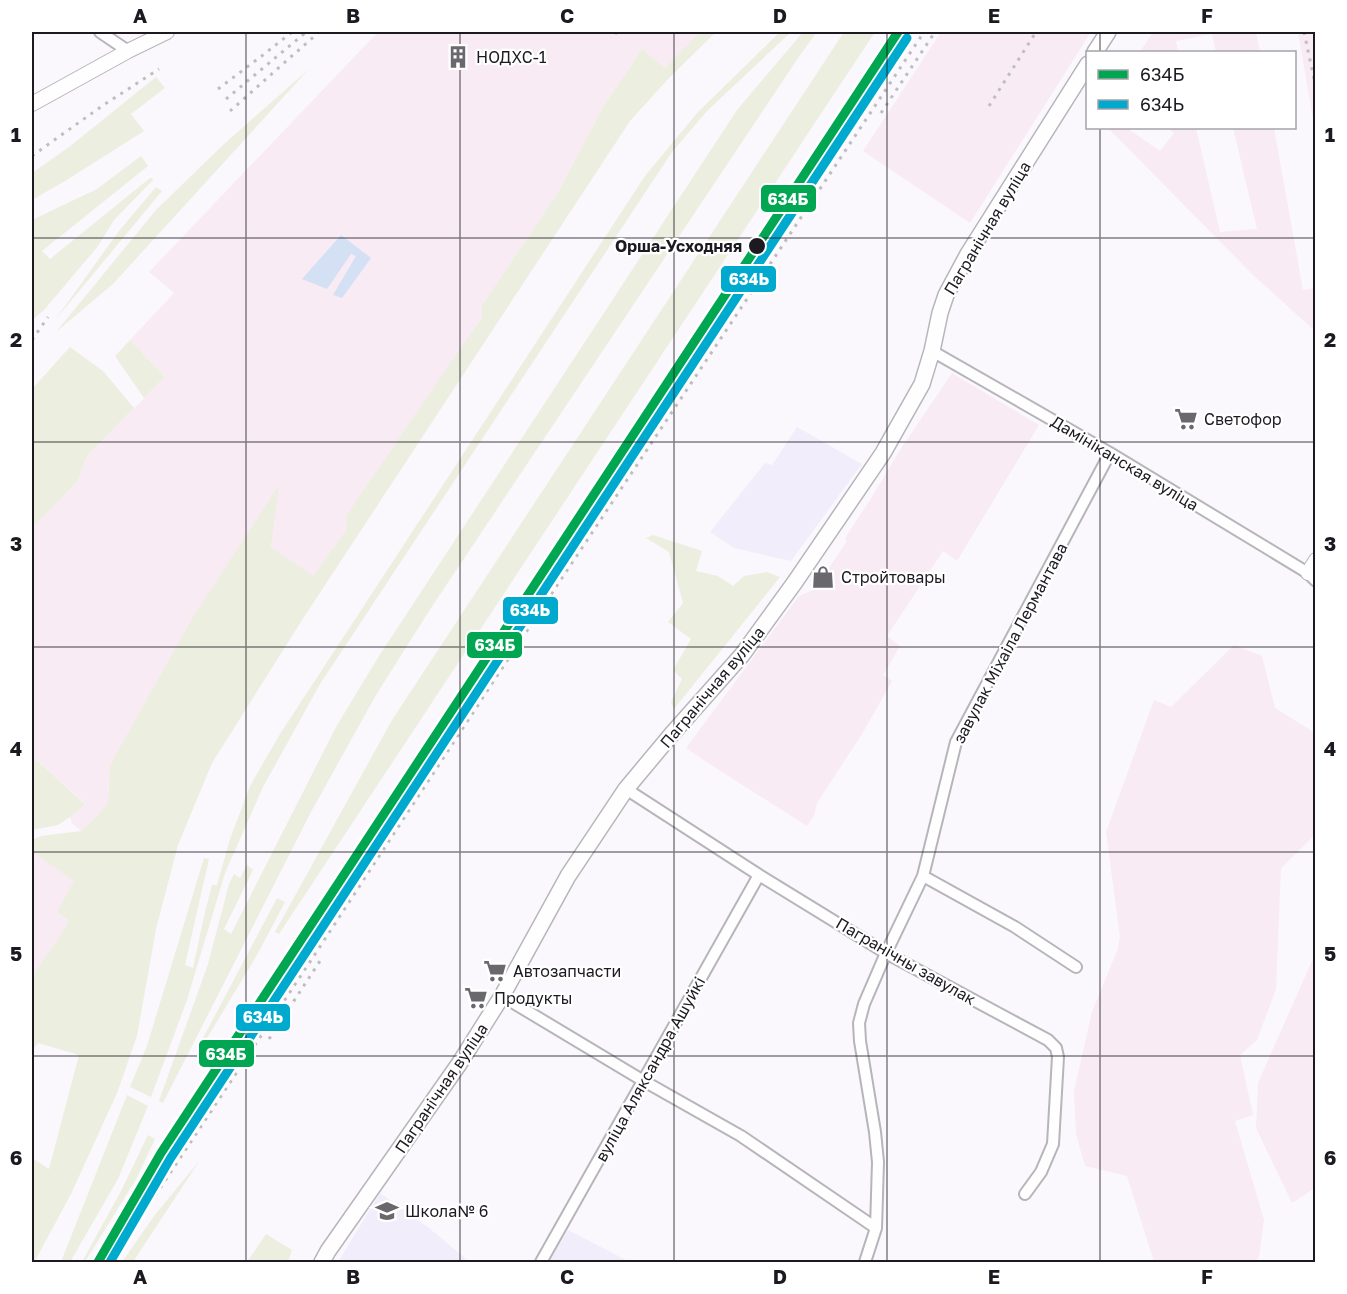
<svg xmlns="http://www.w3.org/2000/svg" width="1347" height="1294" viewBox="0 0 1347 1294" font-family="'Golos Text',sans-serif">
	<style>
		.built { fill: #f2edfa }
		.industrial { fill: #f8ebf4 }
		.green { fill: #eceedf }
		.water { fill: #d4e0f4 }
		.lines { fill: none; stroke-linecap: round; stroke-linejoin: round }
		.minor-casing { stroke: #b7b5bb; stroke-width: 14 }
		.tertiary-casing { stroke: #b7b5bb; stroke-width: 16 }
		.secondary-casing { stroke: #b7b5bb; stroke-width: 18 }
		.minor { stroke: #fefeff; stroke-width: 10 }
		.tertiary { stroke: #fefeff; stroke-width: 14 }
		.secondary { stroke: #fefeff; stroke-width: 15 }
		.rail { stroke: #bebec0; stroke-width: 3; stroke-dasharray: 3 6; stroke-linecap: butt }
		.rail-1-casing { stroke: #fff; stroke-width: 14 }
		.rail-2-casing { stroke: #fff; stroke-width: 14 }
		.rail-1 { stroke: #00a651; stroke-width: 9 }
		.rail-2 { stroke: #00a9ce; stroke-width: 9 }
		.grid { fill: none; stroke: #1c1a20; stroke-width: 1.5; stroke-opacity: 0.55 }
		.stop-dot { fill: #1c1a20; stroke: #fff; stroke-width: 2 }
		.labels { text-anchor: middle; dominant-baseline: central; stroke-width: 4.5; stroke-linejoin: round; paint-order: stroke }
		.poi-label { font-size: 16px; fill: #1c1a20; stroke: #fff; text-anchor: start }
		.street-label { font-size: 16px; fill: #1c1a20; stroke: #fff }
		.stop-label { font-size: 16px; font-weight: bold; fill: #1c1a20; stroke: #fff; text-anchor: end }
		.line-badge { stroke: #fff; stroke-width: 2 }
		.badge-label { font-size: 16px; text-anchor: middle; font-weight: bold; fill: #fff }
		.neatline { fill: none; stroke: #1c1a20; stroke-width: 2 }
		.grid-label { font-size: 20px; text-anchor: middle; font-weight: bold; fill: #1c1a20 }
	</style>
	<rect width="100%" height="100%" fill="#faf8fd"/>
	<!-- built -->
	<path class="built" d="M 797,427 L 862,464 L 791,561 L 734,548 L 710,532 L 765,463 L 772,465 Z
		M 380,1193 L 429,1228 L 465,1258 L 466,1262 L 338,1262 Z
		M 568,1230 L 630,1262 L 549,1262 Z"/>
	<!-- industrial -->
	<path class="industrial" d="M 378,32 L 700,32 L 665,68 L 642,49 L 603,107 L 556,196 L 482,305 L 482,316 L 347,529 L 313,577 L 271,547 L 278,487 L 110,765 L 108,802 L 98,815 L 81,831 L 72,823 L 70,817 L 85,803 L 32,756 L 32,528 L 77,482 L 87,456 L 165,377 L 130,340 L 174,293 L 149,272 Z
		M 941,32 L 1091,32 L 970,223 L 863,151 Z
		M 1153,32 L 1256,32 L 1260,52 L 1216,52 L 1212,34 L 1176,41 L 1178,52 L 1140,52 Z
		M 1298,32 L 1315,32 L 1315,131 Z
		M 1108,128 L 1127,128 L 1160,151 L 1174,133 L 1167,128 L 1196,128 L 1220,232 L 1257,229 L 1233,128 L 1274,128 L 1303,290 L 1315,288 L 1315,331 L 1252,274 Z
		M 952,373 L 1039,425 L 957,561 L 943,551 L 887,636 L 900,646 L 883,675 L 892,681 L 862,734 L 817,803 L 814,816 L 807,826 L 708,763 L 686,748 L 799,596 L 815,589 L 847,541 L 845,538 L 870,500 L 900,450 Z
		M 1234,645 L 1262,656 L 1275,708 L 1315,733 L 1315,835 L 1281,868 L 1276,989 L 1257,1040 L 1240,1055 L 1253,1115 L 1235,1121 L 1264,1220 L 1259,1257 L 1255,1262 L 1154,1262 L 1127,1176 L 1085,1166 L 1076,1134 L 1074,1091 L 1092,1012 L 1117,951 L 1120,937 L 1106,832 L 1154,700 L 1171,707 Z
		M 32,852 L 75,881 L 57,912 L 69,921 L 55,944 L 32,976 Z
		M 1315,954 L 1315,1188 L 1292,1203 L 1256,1128 L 1258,1083 Z"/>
	<!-- green -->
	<path class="green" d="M 700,32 L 716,32 L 668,79 L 630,121 L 304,617 L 212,763 L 178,845 L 156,929 L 137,1036 L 117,1093 L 71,1194 L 36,1259 L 34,1262 L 32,1262 L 32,1158 L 49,1169 L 79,1055 L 38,1043 L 32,1051 L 32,976 L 58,939 L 69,921 L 57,912 L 74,881 L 32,852 L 32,840 L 41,836 L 81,831 L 98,815 L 108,802 L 110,765 L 193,617 L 279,485 L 271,547 L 313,576 L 347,529 L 346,516 L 482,317 L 482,305 L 556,196 L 603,107 L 642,49 L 665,68 Z
		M 780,32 L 791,32 L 707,111 L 672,152 L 320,684 L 263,787 L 225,873 L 187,1000 L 151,1097 L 130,1087 L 147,1046 L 204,858 L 209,859 L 185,965 L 193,968 L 205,912 L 212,885 L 217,885 L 230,839 L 250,786 L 280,734 L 645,176 L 698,112 Z
		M 803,32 L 817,32 L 800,55 L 429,611 L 376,695 L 311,812 L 163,1103 L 159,1101 L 208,964 L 229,884 L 234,874 L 240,878 L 247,865 L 253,870 L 224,929 L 231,934 L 336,727 L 379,656 L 737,110 Z
		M 844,32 L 875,32 L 279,934 L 275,932 L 392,720 Z
		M 309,69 L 113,284 L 56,332 L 156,210 L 224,144 Z
		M 156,77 L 165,88 L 131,114 L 144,131 L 65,181 L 32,200 L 32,173 L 69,147 Z
		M 141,156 L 148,166 L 42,251 L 50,259 L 150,178 L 154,179 L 114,220 L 98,246 L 44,310 L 32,320 L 32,220 L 97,189 Z
		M 156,187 L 162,191 L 55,320 L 119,231 Z
		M 130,340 L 165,377 L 144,398 L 115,356 Z
		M 70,347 L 103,371 L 134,408 L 87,456 L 77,482 L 32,528 L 32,389 Z
		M 653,535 L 702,551 L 696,571 L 718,576 L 733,586 L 744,576 L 767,572 L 780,577 L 674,709 L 671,702 L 682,679 L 673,670 L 691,639 L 668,622 L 683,603 L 669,552 L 646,538 Z
		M 32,756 L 85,804 L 70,817 L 58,825 L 32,830 Z
		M 277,898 L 285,902 L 257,955 L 206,1040 L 203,1038 Z
		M 127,1095 L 148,1106 L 118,1179 L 70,1262 L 61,1262 Z
		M 148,1135 L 155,1139 L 136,1179 L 85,1262 L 82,1262 L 121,1191 Z
		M 200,1160 L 133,1262 L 122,1262 L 154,1216 Z
		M 266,1234 L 292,1250 L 288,1262 L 247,1262 Z"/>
	<!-- water -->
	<path class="water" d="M 341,235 L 371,258 L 342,298 L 333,295 L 356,256 L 351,254 L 327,289 L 302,279 Z"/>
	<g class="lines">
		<!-- minor casing -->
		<g class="minor-casing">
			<path id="minor" d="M 100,32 L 128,51
				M 932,351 L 1110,453 L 1308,573 L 1316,581
				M 626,789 L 759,875 L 886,953 L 1048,1040 L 1056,1048 L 1058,1057 L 1053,1144 L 1041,1172 L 1025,1194
				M 923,876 L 1015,927 L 1076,967
				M 502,996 L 642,1080 L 741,1136 L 876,1228
				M 541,1262 L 759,875
				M 865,1262 L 876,1228 L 878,1162 L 875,1132 L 860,1041 L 859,1023 L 864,1004 L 886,953 L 923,876 L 956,742 L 1110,453"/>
		</g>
		<!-- tertiary casing -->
		<g class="tertiary-casing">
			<path id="tertiary" d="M 32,104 L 128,51 L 167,32
				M 1308,573 L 1316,560"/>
		</g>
		<!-- secondary casing -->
		<g class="secondary-casing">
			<path id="secondary" d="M 1095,52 L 1108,32
				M 322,1262 L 328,1251 L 459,1064 L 502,996 L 568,876 L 626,789 L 671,735 L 742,655 L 795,582 L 883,453 L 922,384 L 932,351 L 940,313 L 946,295 L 968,254 L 1088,64"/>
		</g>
		<!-- minor -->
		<use href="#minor" class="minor"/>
		<!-- tertiary -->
		<use href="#tertiary" class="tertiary"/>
		<!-- secondary -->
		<use href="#secondary" class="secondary"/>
		<!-- rail -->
		<path class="rail" d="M 1304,32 L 1316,88
			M 615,34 L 617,32
			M 218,89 L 263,55 L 292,32
			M 226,99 L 305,33
			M 989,106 L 1036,32
			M 230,111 L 319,32
			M 881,113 L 935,32
			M 32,156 L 102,106 L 159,69
			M 32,340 L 48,317
			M 269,1039 L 320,961
			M 109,1262 L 155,1196 L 321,945 L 497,676 L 924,32"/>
		<!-- rail-1 casing -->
		<g class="rail-1-casing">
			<path id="rail-1" d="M 98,1262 L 161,1153 L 898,32"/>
		</g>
		<!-- rail-2 casing -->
		<g class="rail-2-casing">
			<path id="rail-2" d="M 110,1262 L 170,1159 L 907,38"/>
		</g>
		<!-- rail-1 -->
		<use href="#rail-1" class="rail-1"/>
		<!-- rail-2 -->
		<use href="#rail-2" class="rail-2"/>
	</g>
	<!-- grid -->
	<path class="grid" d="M 246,32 L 246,1262M 460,32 L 460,1262M 674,32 L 674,1262M 887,32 L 887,1262M 1100,32 L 1100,52M 1100,128 L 1100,1262M 32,238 L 1316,238M 32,442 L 1316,442M 32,647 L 1316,647M 32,852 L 1316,852M 32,1056 L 1316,1056"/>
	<!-- icons -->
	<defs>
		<g id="building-bare" transform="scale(1.8)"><path d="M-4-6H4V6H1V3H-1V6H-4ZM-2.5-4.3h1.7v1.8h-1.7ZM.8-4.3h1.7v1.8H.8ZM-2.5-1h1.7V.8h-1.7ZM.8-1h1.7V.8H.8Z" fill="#6a686d" stroke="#fff" stroke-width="2.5" paint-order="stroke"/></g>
		<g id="supermarket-bare" transform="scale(1.8)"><path d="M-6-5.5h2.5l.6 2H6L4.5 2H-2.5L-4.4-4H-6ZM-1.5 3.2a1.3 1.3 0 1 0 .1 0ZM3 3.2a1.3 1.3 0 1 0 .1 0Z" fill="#6a686d" stroke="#fff" stroke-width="2.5" paint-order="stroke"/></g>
		<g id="shop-bare" transform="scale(1.8)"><path d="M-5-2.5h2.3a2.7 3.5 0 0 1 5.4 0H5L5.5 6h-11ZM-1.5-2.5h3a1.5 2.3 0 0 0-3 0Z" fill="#6a686d" stroke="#fff" stroke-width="2.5" paint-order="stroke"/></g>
		<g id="school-bare" transform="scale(1.8)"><path d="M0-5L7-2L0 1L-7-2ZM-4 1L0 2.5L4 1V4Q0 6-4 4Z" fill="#6a686d" stroke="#fff" stroke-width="2.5" paint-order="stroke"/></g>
	</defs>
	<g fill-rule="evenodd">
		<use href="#building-bare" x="458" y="57"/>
		<use href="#supermarket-bare" x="1186" y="419"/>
		<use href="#shop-bare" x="823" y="577"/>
		<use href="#supermarket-bare" x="495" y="971"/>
		<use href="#supermarket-bare" x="476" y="998"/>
		<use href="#school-bare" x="387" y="1211"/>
	</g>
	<!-- markers -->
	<circle class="stop-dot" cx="757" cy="246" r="9"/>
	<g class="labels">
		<!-- poi labels -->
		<g class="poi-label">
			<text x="476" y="57">НОДХС-1</text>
			<text x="1204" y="419">Светофор</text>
			<text x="841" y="577">Стройтовары</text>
			<text x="513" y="971">Автозапчасти</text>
			<text x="494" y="998">Продукты</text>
			<text x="405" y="1211">Школа№ 6</text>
		</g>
		<!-- street labels -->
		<g class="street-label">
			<text transform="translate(987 228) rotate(-59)">Пагранічная вуліца</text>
			<text transform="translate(1125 463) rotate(31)">Дамініканская вуліца</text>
			<text transform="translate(1010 643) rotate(-62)">завулак Міхаіла Лермантава</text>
			<text transform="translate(712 687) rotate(-50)">Пагранічная вуліца</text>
			<text transform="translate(906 961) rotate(30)">Пагранічны завулак</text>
			<text transform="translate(650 1069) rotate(-61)">вуліца Аляксандра Ашуйкі</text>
			<text transform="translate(441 1088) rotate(-56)">Пагранічная вуліца</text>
		</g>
		<!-- stop labels -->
		<g class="stop-label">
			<text x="742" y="246">Орша-Усходняя</text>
		</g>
	</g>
	<g class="line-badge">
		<rect x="760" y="184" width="57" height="29" rx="6" fill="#00a651"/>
		<rect x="720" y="265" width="57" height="28" rx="6" fill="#00a9ce"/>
		<rect x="502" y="596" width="57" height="29" rx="6" fill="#00a9ce"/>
		<rect x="466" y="631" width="57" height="28" rx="6" fill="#00a651"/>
		<rect x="235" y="1003" width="56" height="29" rx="6" fill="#00a9ce"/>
		<rect x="198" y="1039" width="57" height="29" rx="6" fill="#00a651"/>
	</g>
	<g class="badge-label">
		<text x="788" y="205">634Б</text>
		<text x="749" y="285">634Ь</text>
		<text x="530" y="616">634Ь</text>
		<text x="495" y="651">634Б</text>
		<text x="263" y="1023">634Ь</text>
		<text x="226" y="1060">634Б</text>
	</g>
	<!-- border -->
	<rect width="1347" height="1294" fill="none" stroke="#ffffff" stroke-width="66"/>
	<!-- legend -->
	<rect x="1086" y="51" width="210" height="78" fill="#ffffff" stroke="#a4a3a6" stroke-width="1.5"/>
	<rect x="1098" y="70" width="30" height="9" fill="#00a651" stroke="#a4a3a6" stroke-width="1.5"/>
	<text x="1140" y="81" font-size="18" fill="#1c1a20">634Б</text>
	<rect x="1098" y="100" width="30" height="9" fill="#00a9ce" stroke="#a4a3a6" stroke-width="1.5"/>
	<text x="1140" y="111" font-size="18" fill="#1c1a20">634Ь</text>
	<rect x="33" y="33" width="1281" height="1228" class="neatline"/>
	<g class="grid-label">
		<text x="140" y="23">A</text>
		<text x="353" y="23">B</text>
		<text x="567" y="23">C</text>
		<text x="780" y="23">D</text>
		<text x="994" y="23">E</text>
		<text x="1207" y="23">F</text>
		<text x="16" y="142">1</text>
		<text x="1330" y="142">1</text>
		<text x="16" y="347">2</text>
		<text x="1330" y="347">2</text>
		<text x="16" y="551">3</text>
		<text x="1330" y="551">3</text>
		<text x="16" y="756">4</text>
		<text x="1330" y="756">4</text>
		<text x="16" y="961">5</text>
		<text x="1330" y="961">5</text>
		<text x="16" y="1165">6</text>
		<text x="1330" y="1165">6</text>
		<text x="140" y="1284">A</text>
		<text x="353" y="1284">B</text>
		<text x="567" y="1284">C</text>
		<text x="780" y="1284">D</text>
		<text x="994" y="1284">E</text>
		<text x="1207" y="1284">F</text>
	</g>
</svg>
